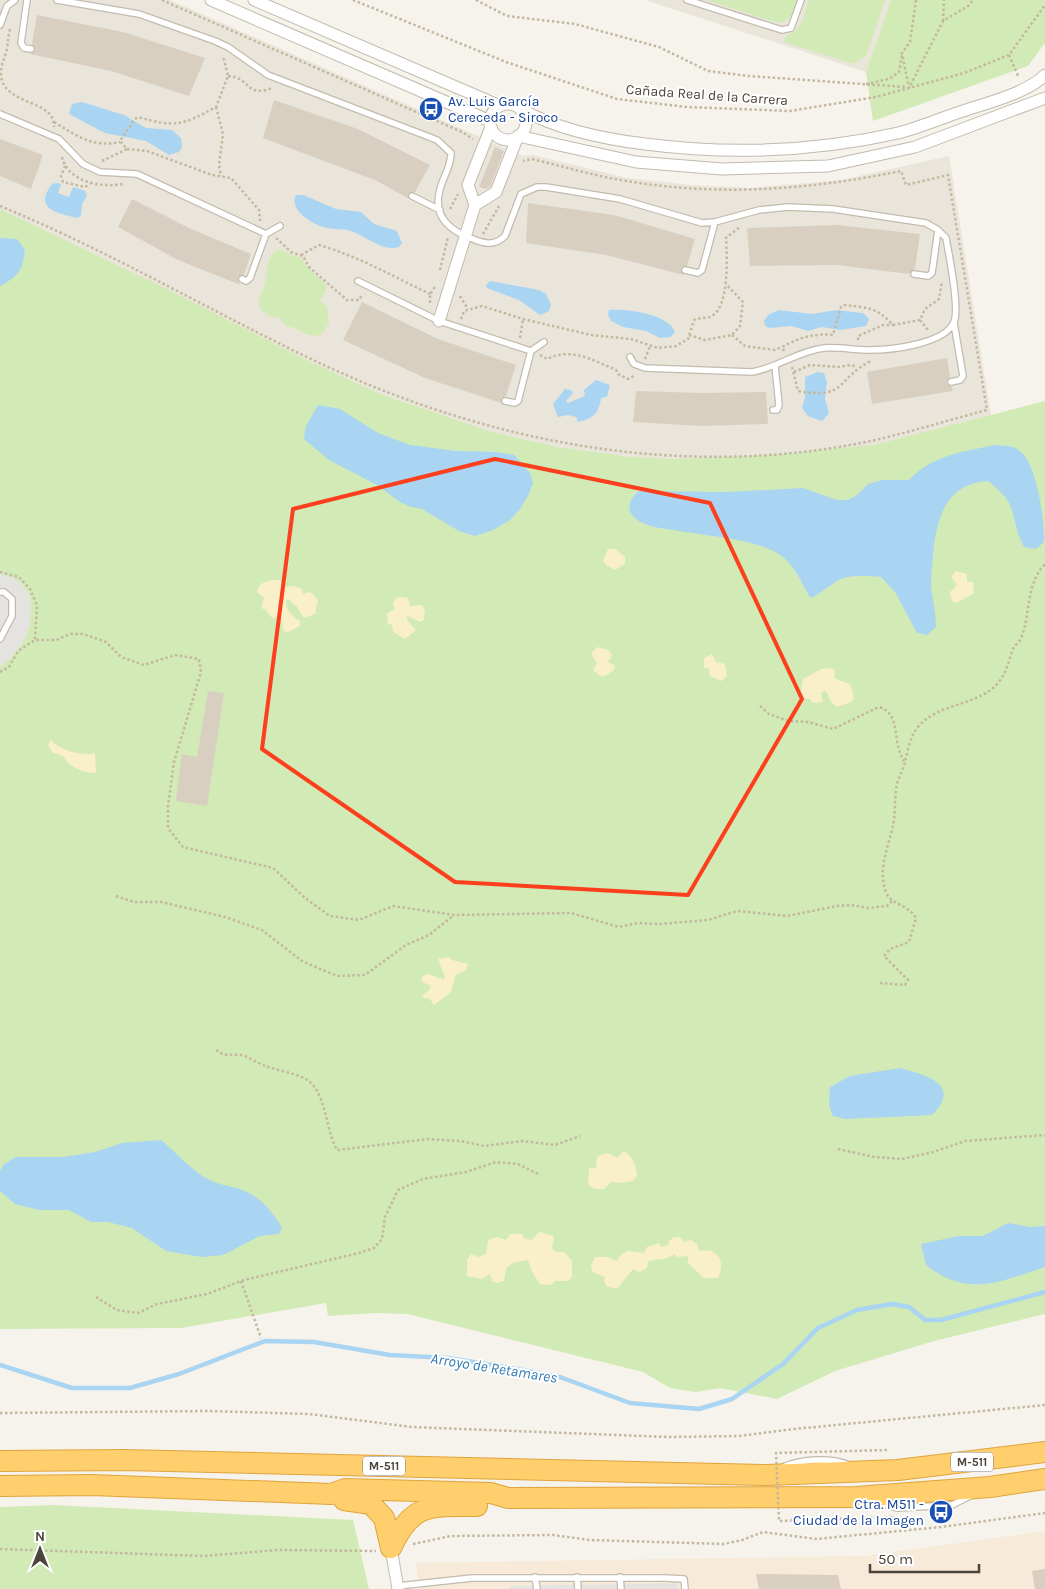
<svg xmlns="http://www.w3.org/2000/svg" width="1045" height="1589" viewBox="0 0 1045 1589" font-family="Karla,sans-serif">
	<style>
		.residential { fill: #eae5da }
		.commercial { fill: #f7ead8 }
		.green { fill: #d2eab5 }
		.sand { fill: #f9efc9 }
		.parking { fill: #e5e3e0 }
		.water { fill: #a9d4f2 }
		.lines { fill: none; stroke-linecap: round; stroke-linejoin: round }
		.stream { stroke: #a9d4f2; stroke-width: 4.5 }
		.building { fill: #d8cfc1 }
		.lane-casing { stroke: #c2bbae; stroke-width: 8 }
		.street-casing { stroke: #c2bbae; stroke-width: 13 }
		.highway-casing { stroke: #e0a43c; stroke-width: 22 }
		.path { stroke: #c4b79f; stroke-width: 2.5; stroke-dasharray: 2.5 2.5; stroke-linecap: butt }
		.lane { stroke: #fff; stroke-width: 5.5 }
		.street { stroke: #fff; stroke-width: 11 }
		.highway { stroke: #ffcf6e; stroke-width: 20 }
		.path-bridge { stroke: #c4b79f; stroke-width: 2.5; stroke-dasharray: 2.5 2.5; stroke-linecap: butt }
		.marked { fill: none; stroke: #fc3f1d; stroke-width: 4; stroke-linejoin: round }
		.labels { text-anchor: middle; dominant-baseline: central; stroke-width: 4; stroke-linejoin: round; paint-order: stroke }
		.shield { fill: #fff; stroke: #817c74; stroke-width: 1 }
		.shield-label { font-size: 12px; font-weight: bold; fill: #4b4439 }
		.street-label { font-size: 14px; fill: #4b4439; stroke: #fff }
		.transit-label { font-size: 14px; fill: #164399; stroke: #fff; text-anchor: start }
		.water-label { font-size: 15px; font-style: italic; fill: #2e7ab2; stroke: #fff }
	</style>
	<rect width="100%" height="100%" fill="#f6f3ec"/>
	<!-- residential -->
	<path class="residential" d="M 0,0 L 170,0 L 523,156 L 533,155 L 627,178 L 691,185 L 749,188 L 841,180 L 949,156 L 991,415 L 873,445 L 833,451 L 715,459 L 678,459 L 632,457 L 558,447 L 492,432 L 378,393 L 307,360 L 0,209 Z
		M 645,0 L 891,0 L 866,72 Z"/>
	<!-- commercial -->
	<path class="commercial" d="M 1045,1531 L 1045,1589 L 420,1589 L 416,1563 L 865,1556 Z"/>
	<!-- green -->
	<path class="green" d="M 706,0 L 797,0 C 794,12 792,20 778,23 Z
		M 809,0 L 885,0 L 866,56 L 853,64 L 784,42 L 786,36 C 803,30 804,15 809,0 Z
		M 891,0 L 1045,0 L 1045,43 L 1028,66 L 873,121 L 866,72 Z
		M 0,209 L 163,287 L 307,360 L 378,393 L 492,432 L 558,447 L 632,457 L 678,459 L 772,455 L 873,445 L 1045,401 L 1045,1314 L 934,1341 L 835,1371 L 777,1399 L 720,1388 L 696,1392 L 670,1388 L 643,1372 L 407,1314 L 375,1313 L 328,1316 L 326,1303 L 181,1328 L 0,1329 Z
		M 278,249 L 301,258 L 307,267 L 326,284 L 326,290 L 320,300 L 327,307 L 329,323 L 321,335 C 303,338 302,328 286,326 L 278,317 L 272,317 L 261,310 C 256,298 262,295 265,283 C 268,271 266,257 278,249 Z
		M 54,1505 L 353,1520 L 369,1589 L 0,1589 L 0,1507 Z"/>
	<!-- sand -->
	<path class="sand" d="M 608,549 L 615,549 L 625,557 L 625,564 L 615,570 L 606,565 L 603,561 Z
		M 956,571 L 967,574 L 967,582 L 973,582 L 974,593 L 957,603 L 952,601 L 950,592 L 957,585 L 951,577 Z
		M 279,580 L 286,587 L 294,586 L 302,589 L 303,594 L 310,592 L 318,600 L 315,614 L 304,618 L 297,607 L 289,600 L 286,600 C 284,609 293,617 300,621 L 300,626 L 288,632 L 284,631 L 281,619 L 278,617 L 272,618 L 266,610 L 261,608 L 264,598 L 257,592 C 260,581 268,580 279,580 Z
		M 400,597 L 408,598 L 410,606 L 422,605 L 425,611 L 424,620 L 420,622 L 406,615 L 408,621 L 416,630 L 405,639 L 393,632 L 392,624 L 388,625 L 387,613 L 395,609 L 393,603 L 396,598 Z
		M 597,647 L 608,650 L 612,655 L 608,662 L 615,665 L 614,670 L 605,676 L 600,676 L 593,670 L 597,663 L 591,654 Z
		M 712,654 L 716,662 L 725,664 L 727,676 L 722,681 L 710,676 L 709,668 L 704,668 L 704,658 Z
		M 829,668 L 834,669 L 835,678 C 849,686 850,678 854,698 L 851,702 L 837,707 L 831,702 L 827,692 L 824,691 L 821,693 L 823,702 L 813,703 L 810,699 L 804,698 L 801,692 L 803,679 L 821,669 Z
		M 51,740 C 59,750 83,757 95,753 L 96,772 C 84,775 69,766 63,756 L 53,753 L 48,745 Z
		M 449,957 L 452,960 L 468,964 L 466,970 L 456,975 L 451,992 L 434,1005 L 430,999 L 421,997 L 429,990 L 431,986 L 421,981 L 423,976 L 429,974 L 444,980 L 445,977 L 438,959 Z
		M 623,1151 C 632,1155 636,1165 637,1175 L 633,1181 L 620,1183 L 611,1182 L 604,1189 L 594,1189 L 588,1184 L 589,1168 L 596,1168 L 597,1157 C 608,1151 608,1154 618,1158 Z
		M 539,1232 L 554,1236 L 552,1248 L 556,1252 L 564,1252 L 572,1261 L 572,1278 L 567,1281 L 555,1281 L 552,1285 L 540,1284 L 532,1272 L 528,1260 L 512,1263 L 506,1269 L 504,1281 L 497,1283 L 492,1281 L 490,1274 L 482,1279 L 467,1276 L 467,1260 L 471,1254 L 478,1257 L 486,1254 L 488,1240 L 497,1237 L 506,1240 L 510,1234 L 522,1234 L 524,1238 L 532,1240 Z
		M 674,1237 L 680,1237 L 684,1242 L 691,1240 L 698,1245 L 698,1250 C 702,1251 708,1250 711,1251 C 723,1256 723,1268 718,1278 L 704,1278 L 688,1263 L 688,1256 L 677,1257 L 675,1254 C 662,1263 656,1257 648,1262 L 647,1268 L 639,1272 L 633,1269 L 617,1289 L 606,1286 L 604,1281 L 605,1277 L 592,1272 L 591,1265 L 595,1257 L 607,1257 L 617,1261 L 620,1256 L 627,1251 L 644,1253 L 647,1247 L 659,1243 L 661,1247 L 669,1245 L 669,1241 Z"/>
	<!-- parking -->
	<path class="parking" d="M 0,574 L 11,577 L 21,583 L 29,594 L 31,606 L 30,625 L 24,641 L 11,658 L 0,667 Z
		M 677,1583 L 678,1589 L 509,1589 L 509,1586 Z"/>
	<!-- water -->
	<path class="water" d="M 82,102 L 124,115 L 146,128 L 172,130 L 181,138 L 182,147 L 179,152 L 169,155 L 146,141 L 105,133 L 69,114 L 72,104 Z
		M 57,183 L 61,184 L 58,193 L 69,197 L 73,187 L 85,191 L 87,196 L 82,204 L 81,215 L 78,218 C 57,213 33,209 52,184 Z
		M 296,195 L 303,195 L 336,209 L 361,212 L 374,224 L 397,231 L 402,243 L 399,247 C 382,252 366,236 351,231 C 342,228 332,230 323,227 C 312,224 288,209 296,195 Z
		M 0,238 L 17,239 L 25,250 C 22,271 19,276 0,286 Z
		M 490,281 L 539,290 L 546,294 L 551,304 L 549,311 L 540,315 L 519,300 L 487,288 L 486,285 Z
		M 609,310 C 626,308 669,314 675,332 L 670,337 L 660,338 L 646,331 L 623,327 L 611,321 L 608,315 Z
		M 779,310 L 812,314 L 836,310 L 863,313 L 869,319 L 866,326 L 840,330 L 822,327 L 808,331 L 791,326 L 770,328 L 765,326 L 764,321 L 768,315 Z
		M 818,372 L 824,373 L 827,382 L 825,399 L 829,413 L 822,421 L 808,416 L 802,408 L 805,397 L 805,377 Z
		M 596,380 L 610,385 L 607,397 L 601,398 C 599,413 593,419 578,422 L 576,417 L 568,415 L 558,417 L 553,404 L 565,389 L 571,390 L 573,393 L 566,401 L 568,403 L 585,396 L 584,390 Z
		M 318,405 L 340,409 L 378,433 L 410,445 L 456,451 L 496,452 L 514,455 L 530,473 L 533,483 L 528,496 L 520,509 L 510,520 L 493,530 L 475,536 L 459,531 L 422,509 L 411,507 L 400,502 L 377,485 L 329,460 L 304,439 L 306,426 Z
		M 995,445 C 1004,446 1014,445 1021,452 C 1037,465 1045,522 1044,542 L 1036,549 L 1024,547 C 1008,516 1022,507 988,481 C 949,484 939,511 934,545 C 933,558 931,571 931,584 C 932,598 936,612 936,627 L 927,635 L 917,633 L 895,592 L 881,577 C 868,576 853,574 841,579 C 830,584 822,593 811,598 C 800,582 795,563 777,553 C 755,539 700,535 673,530 C 661,528 646,527 636,519 C 625,510 629,499 639,491 L 726,492 L 803,488 L 837,500 L 848,500 L 857,495 L 868,484 L 882,480 L 909,480 C 933,455 962,452 995,445 Z
		M 900,1068 C 925,1075 963,1084 932,1115 L 845,1119 L 833,1116 L 829,1105 L 830,1087 L 850,1076 Z
		M 161,1140 C 174,1151 187,1165 201,1175 C 212,1183 224,1185 237,1188 C 259,1195 270,1209 282,1227 L 279,1234 L 260,1236 L 223,1255 L 202,1257 L 166,1251 L 132,1228 L 108,1222 L 91,1222 L 69,1210 L 39,1210 L 15,1204 L 0,1191 L 0,1171 L 3,1165 L 16,1157 L 63,1157 L 95,1152 L 122,1143 Z
		M 1008,1223 L 1030,1227 L 1045,1226 L 1045,1267 C 999,1282 968,1298 926,1265 L 921,1244 L 959,1236 L 983,1236 Z"/>
	<g class="lines">
		<!-- stream -->
		<path class="stream" d="M 0,1365 L 72,1388 L 130,1388 L 179,1374 L 265,1341 L 314,1342 L 390,1355 L 448,1358 L 522,1370 L 560,1377 L 630,1403 L 699,1409 L 732,1399 L 783,1364 L 818,1328 L 857,1310 L 892,1304 L 909,1307 L 925,1320 L 941,1320 L 1045,1292"/>
	</g>
	<!-- building -->
	<path class="building" d="M 37,15 L 123,32 L 205,58 L 189,96 L 111,71 L 30,54 L 36,50 L 32,44 Z
		M 274,100 L 358,129 L 430,165 L 415,192 L 409,192 L 408,198 L 375,180 L 263,138 Z
		M 0,139 L 43,155 L 31,189 L 0,176 Z
		M 495,147 L 504,151 L 490,187 L 486,189 L 479,187 Z
		M 132,199 L 191,229 L 251,254 L 244,275 L 238,277 L 240,285 L 176,259 L 118,227 Z
		M 528,203 L 614,215 L 695,239 L 687,266 L 681,268 L 684,275 L 606,255 L 526,243 Z
		M 837,225 L 920,234 L 915,269 L 909,274 L 837,265 L 750,266 L 747,228 Z
		M 362,302 L 438,339 L 516,365 L 506,396 L 501,398 L 501,403 L 425,378 L 343,340 Z
		M 947,358 L 950,377 L 946,383 L 952,387 L 953,391 L 872,404 L 867,372 Z
		M 636,391 L 701,393 L 766,392 L 768,424 L 701,426 L 633,422 Z
		M 208,691 L 224,693 L 207,806 L 176,801 L 182,754 L 197,757 Z
		M 1045,1569 L 1045,1589 L 1035,1589 L 1032,1571 Z
		M 756,1574 L 838,1575 L 841,1589 L 759,1589 Z"/>
	<g class="lines">
		<!-- lane casing -->
		<g class="lane-casing">
			<path id="lane" d="M 27,0 L 21,43 L 24,48 L 31,49
				M 57,0 L 139,14 L 215,41 L 228,47 L 268,75 L 437,140 L 451,153 C 451,169 441,179 439,194 C 434,219 453,232 473,239 C 485,244 495,246 505,236 L 521,194 L 537,187 L 546,187 L 620,199 L 702,223 L 715,222 L 759,210 L 788,207 L 833,209 L 926,223 L 938,230 L 946,238 C 949,255 960,309 954,322 C 945,344 891,350 870,350 C 855,350 840,347 824,348 C 798,351 777,368 752,372 L 645,368 L 634,364 L 630,357
				M 687,0 L 782,30 L 791,28 L 801,0
				M 0,25 L 7,6 L 15,0
				M 0,114 L 59,139 L 83,164 L 100,172 L 137,174 L 266,234 L 280,226
				M 412,196 L 440,210
				M 685,270 L 698,273 L 702,270 L 715,222
				M 914,274 L 928,276 L 932,273 L 938,230
				M 242,279 L 246,281 L 250,278 L 266,234
				M 358,281 L 439,321 L 531,351 L 544,342
				M 951,382 L 960,380 L 963,376 L 954,323
				M 505,401 L 515,403 L 518,401 L 531,351
				M 773,410 L 777,410 L 779,405 L 775,366
				M 0,592 L 4,592 L 12,599 L 12,616 L 0,639
				M 783,1467 C 801,1459 831,1457 849,1465
				M 880,1503 L 897,1508 L 952,1505 L 970,1496
				M 535,1577 L 537,1589
				M 577,1577 L 578,1589
				M 620,1577 L 621,1589
				M 398,1586 L 472,1578 L 665,1578 L 684,1579 L 685,1589"/>
		</g>
		<!-- street casing -->
		<g class="street-casing">
			<path id="street" d="M 211,0 L 490,121
				M 254,0 L 500,106
				M490 122a18 18 0 1 1 36 0a18 18 0 1 1-36 0Z
				M 522,110 C 560,130 603,139 645,144 C 730,155 814,152 898,133 C 919,128 941,118 963,111 C 987,103 1027,93 1045,75
				M 491,127 L 468,185 L 475,205 L 496,192 L 518,136 L 636,162 L 722,169 L 828,166 L 915,147 L 1045,98
				M 439,321 L 475,205
				M 391,1548 L 398,1589"/>
		</g>
		<!-- highway casing -->
		<g class="highway-casing">
			<path id="highway" d="M 0,1461 L 124,1460 L 767,1475 L 898,1470 L 1045,1452
				M 0,1486 L 92,1485 L 331,1494 L 345,1489 L 491,1493 L 508,1498 L 856,1497 L 990,1487 L 1045,1479
				M 344,1500 L 371,1504 L 384,1518 L 391,1548
				M 391,1548 C 412,1502 431,1506 477,1506"/>
		</g>
		<!-- path -->
		<path class="path" d="M 162,0 L 464,133 L 473,139
			M 353,0 L 506,62 L 617,99 L 687,107 L 790,111 L 876,97 L 964,73 L 1009,55 L 1045,5
			M 476,0 L 507,16 L 575,24 L 659,47 L 708,71 L 749,76 L 905,87
			M 916,0 L 910,42 L 902,53 L 909,88 L 943,21 L 968,6 L 973,0
			M 943,21 L 944,0
			M 10,29 C 8,36 8,42 7,49 C 5,58 0,66 1,76 C 5,106 55,99 54,127
			M 1009,55 L 1019,78
			M 228,76 C 253,78 243,98 273,88
			M 866,84 L 889,79 L 899,72 L 902,55
			M 216,107 L 223,134 L 219,165 L 221,176
			M 54,122 C 77,136 93,148 120,142
			M 127,149 L 147,151 L 212,175 L 231,178 L 259,210 L 260,221
			M 62,157 C 68,182 101,188 123,184
			M 102,161 L 127,149 L 120,141 L 135,119 L 138,117 C 176,128 183,125 216,107 L 228,76 L 223,56
			M 65,166 L 61,176 L 63,182 L 85,187 L 90,184
			M 0,206 C 107,250 207,309 311,359 C 484,442 679,481 871,441 C 910,432 949,420 987,410 L 948,175 L 906,185 L 901,171 C 808,190 716,197 621,180 C 591,175 562,166 532,159 L 523,161
			M 450,209 L 458,194
			M 483,234 L 499,206
			M 276,238 L 291,252 L 303,256 L 309,267 L 347,300 L 359,300 L 362,295
			M 301,255 L 319,245 C 360,257 392,276 430,294
			M 440,270 L 448,237
			M 460,296 L 468,309
			M 430,303 L 430,294 L 435,287
			M 461,319 L 464,311 L 482,306 L 523,319 L 591,335 L 631,339 L 658,348 L 676,346 L 688,339 L 694,320 C 699,318 705,318 710,317 C 730,309 727,256 726,238 L 741,226
			M 920,320 L 928,330
			M 689,335 L 705,340 L 732,335 L 740,326 L 743,302 L 726,284
			M 732,335 L 745,346 L 775,350 L 782,347
			M 520,338 L 523,319
			M 858,340 L 858,336 L 883,325 L 893,325
			M 784,351 L 782,347 C 798,338 815,333 833,335 L 841,307 L 845,305 C 869,308 876,307 893,325 L 920,320 L 925,309 L 939,299 L 942,281
			M 540,355 L 547,359 C 571,347 593,360 616,370 L 618,374 L 628,379 L 634,376
			M 645,359 L 650,346
			M 792,367 L 798,391 C 848,400 836,378 871,361
			M 794,372 L 810,365 L 838,367 L 851,365 L 857,367
			M 0,572 L 19,577 L 30,589 L 37,605 L 35,640 L 56,640 L 70,634 L 83,634 L 106,642 L 121,657 L 144,665 L 175,655 L 199,659 L 201,672 L 174,762 L 168,806 L 168,828 L 183,847 L 273,868 L 305,898 L 330,916 L 359,920 L 393,906 L 454,915 L 571,913 L 619,927 L 638,923 L 659,924 L 708,920 L 737,911 L 787,916 L 837,906 L 852,905 L 868,908 L 887,906 L 892,901
			M 0,672 L 9,667 L 18,651 L 35,640
			M 760,706 L 769,714 L 788,721 L 808,722 L 833,729 L 879,707 C 902,714 891,741 904,761
			M 116,896 L 134,902 L 161,902 L 225,917 L 262,930 L 302,961 L 337,976 L 365,975 L 406,945 L 429,935 L 454,915
			M 880,983 L 905,985 L 908,980 L 884,956 L 890,949 L 909,942 L 916,918 C 908,904 891,905 886,892 C 877,870 889,846 893,825 C 896,812 894,797 897,784 C 899,776 903,770 905,762 C 908,751 909,738 918,727 C 939,701 982,707 1001,679 C 1008,669 1009,657 1014,647 C 1016,644 1020,642 1021,638 C 1031,615 1025,585 1045,564
			M 216,1050 C 228,1059 233,1052 245,1056 C 252,1059 259,1064 266,1066 C 280,1072 303,1073 313,1085 C 327,1103 326,1130 337,1150 L 428,1139 L 461,1141 L 484,1146 L 522,1141 L 555,1145 L 580,1136
			M 838,1149 L 874,1157 L 902,1159 L 933,1152 L 965,1141 L 1045,1135
			M 241,1281 L 261,1338
			M 96,1297 L 117,1310 L 138,1313 L 157,1304 L 207,1294 L 244,1280 L 359,1253 L 374,1248 L 382,1239 L 385,1217 L 398,1190 L 423,1179 L 466,1172 L 496,1162 L 518,1164 L 538,1174
			M 0,1413 L 208,1411 L 309,1414 L 412,1427 L 668,1437 L 739,1436 L 794,1429 L 1045,1405
			M 893,1517 L 902,1529
			M 413,1544 L 451,1536 L 553,1535 L 590,1540 L 724,1544 L 742,1540 L 763,1532 L 816,1539 L 941,1527 L 1045,1513
			M 0,1549 L 204,1556 L 278,1550 L 376,1551"/>
		<!-- lane -->
		<use href="#lane" class="lane"/>
		<!-- street -->
		<use href="#street" class="street"/>
		<!-- highway -->
		<use href="#highway" class="highway"/>
		<!-- path-bridge -->
		<path class="path-bridge" d="M 887,1450 L 776,1453 L 779,1521 L 893,1517"/>
	</g>
	<!-- marked area -->
	<path class="marked" d="M 495,459 L 710,503 L 802,699 L 688,895 L 455,882 L 262,749 L 293,509 Z"/>
	<!-- icons -->
	<defs>
		<g id="bus-disc" transform="scale(1.25)"><circle r="9.5" fill="#1a4fb4" stroke="#fff"/><path d="M-5-6H5V4H4V6H2V4H-2V6H-4V4H-5ZM-3.5-4V0h7V-4ZM-3.5 1.2v1.5H-2V1.2ZM2 1.2v1.5H3.5V1.2Z" fill="#fff"/></g>
	</defs>
	<g fill-rule="evenodd">
		<use href="#bus-disc" x="431" y="109"/>
		<use href="#bus-disc" x="941" y="1512"/>
	</g>
	<g class="labels">
		<!-- shield labels -->
		<g class="shield">
			<rect x="951" y="1452.5" width="42" height="19" rx="4"/>
			<rect x="363" y="1456.5" width="42" height="19" rx="4"/>
		</g>
		<g class="shield-label">
			<text x="972" y="1462">M-511</text>
			<text x="384" y="1466">M-511</text>
		</g>
		<!-- street labels -->
		<g class="street-label">
			<text transform="translate(707 95) rotate(4)">Cañada Real de la Carrera</text>
		</g>
		<!-- transit labels -->
		<g class="transit-label">
			<text x="448" y="101">Av. Luis García<tspan x="448" dy="16">Cereceda - Siroco</tspan></text>
			<text x="924" y="1504" text-anchor="end">Ctra. M511 -<tspan x="924" dy="16">Ciudad de la Imagen</tspan></text>
		</g>
		<!-- water labels -->
		<g class="water-label">
			<text transform="translate(494 1368) rotate(9)">Arroyo de Retamares</text>
		</g>
	</g>
	<!-- north arrow -->
	<g transform="translate(40 1549)" stroke="#ffffff" stroke-width="4" paint-order="stroke">
	<path d="M0-4L9 19L0 12L-9 19Z" fill="#4b4439"/>
	<text y="-8" font-size="14" font-weight="bold" text-anchor="middle" fill="#4b4439">N</text>
	</g>
	<!-- scale -->
	<path d="M870 1564v8h109v-8" fill="none" stroke="#4b4439" stroke-width="2.5"/>
	<text x="878" y="1564" font-size="15" fill="#4b4439" stroke="#ffffff" stroke-width="4" paint-order="stroke">50 m</text>
</svg>
